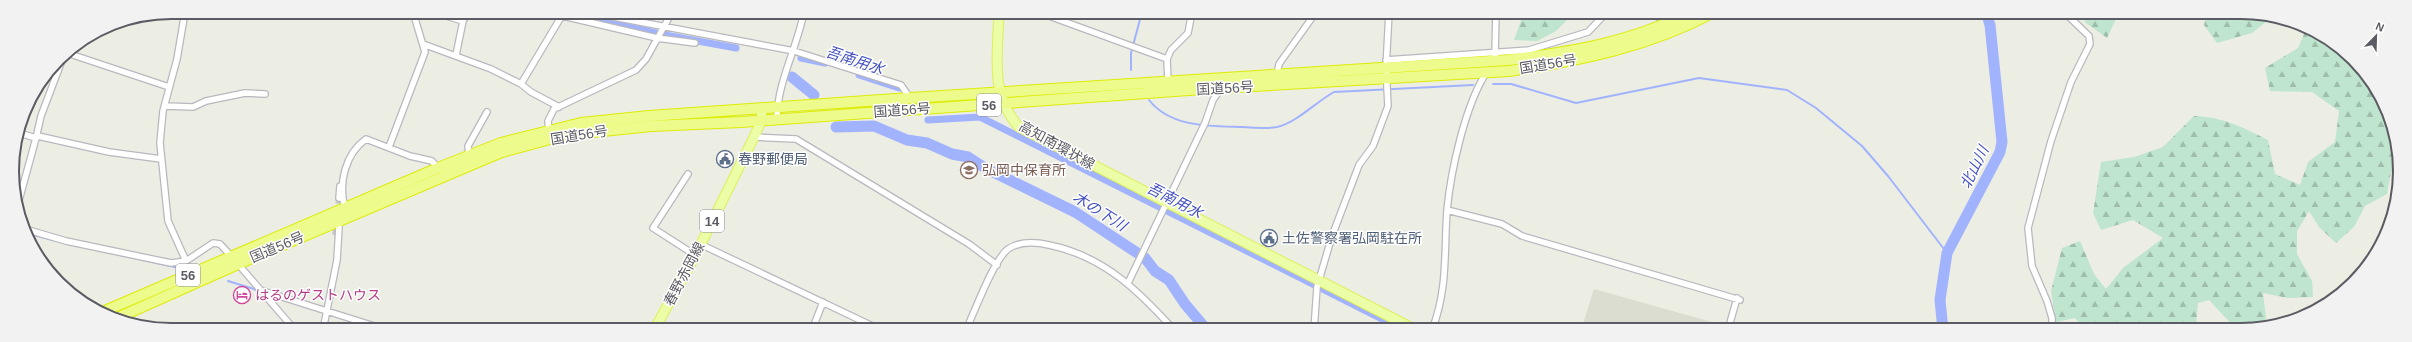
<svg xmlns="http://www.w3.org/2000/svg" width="2412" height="342" viewBox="0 0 2412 342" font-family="Helvetica,'Noto Sans JP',sans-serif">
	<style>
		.education { fill: #dcddd1 }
		.forest { fill: url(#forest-firs) }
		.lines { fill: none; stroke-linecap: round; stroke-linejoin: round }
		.stream { stroke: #a2b3fe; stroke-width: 2 }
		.canal { stroke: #a2b3fe; stroke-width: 7 }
		.river { stroke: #a2b3fe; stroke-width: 11 }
		.street-tunnel { stroke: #c8c8c3; stroke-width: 5.5; stroke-dasharray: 5.5 3; stroke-linecap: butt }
		.street-casing { stroke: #b8b8bf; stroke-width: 8 }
		.primary-casing { stroke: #e0ef5a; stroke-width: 11 }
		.highway-casing { stroke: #dcec04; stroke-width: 12 }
		.street { stroke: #fff; stroke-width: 5.5 }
		.primary { stroke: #ebfea7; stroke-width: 9 }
		.highway { stroke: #edfb8c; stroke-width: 10 }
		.labels { text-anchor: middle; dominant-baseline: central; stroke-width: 3; stroke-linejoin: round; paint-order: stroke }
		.shield { fill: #fff; stroke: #8c8c92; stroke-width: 1 }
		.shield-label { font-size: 13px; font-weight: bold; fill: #5b5b63 }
		.street-label { font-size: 14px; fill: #5b5b63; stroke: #fff }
		.service-label { font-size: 14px; fill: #4e5e75; stroke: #fff; text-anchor: start }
		.education-label { font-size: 14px; fill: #785e54; stroke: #fff; text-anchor: start }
		.hotel-label { font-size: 14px; fill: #b23c85; stroke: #fff; text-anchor: start }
		.water-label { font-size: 15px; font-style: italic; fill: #4552c1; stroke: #fff }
		.rim { fill: none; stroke: #5b5b63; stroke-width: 2 }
	</style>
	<defs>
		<pattern id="forest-firs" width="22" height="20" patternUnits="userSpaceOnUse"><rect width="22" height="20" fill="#bfe5ce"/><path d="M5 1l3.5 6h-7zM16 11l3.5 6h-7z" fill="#9ebdab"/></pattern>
	</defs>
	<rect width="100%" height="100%" fill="#ecede3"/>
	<!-- education -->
	<path class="education" d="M 1594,289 L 1726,326 L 1726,330 L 1581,330 Z"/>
	<!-- forest -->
	<path class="forest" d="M 1524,12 L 1572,12 L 1572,15 L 1556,31 L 1537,41 L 1514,40 Z
		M 2080,12 L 2123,12 L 2116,19 L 2107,38 L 2086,23 Z
		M 2207,12 L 2252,12 L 2271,18 L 2252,33 L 2217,43 L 2204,25 Z
		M 2307,27 L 2361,66 L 2392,120 L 2398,172 L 2391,172 L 2387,194 L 2365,206 L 2354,227 L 2336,243 L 2319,227 L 2309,211 L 2297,231 L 2297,254 L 2312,281 L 2313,297 L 2288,298 L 2263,293 L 2267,326 L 2252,330 L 2237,330 L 2209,300 L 2198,303 L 2196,326 L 2191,330 L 2086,330 L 2075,318 L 2056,322 L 2051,291 L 2062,248 L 2080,241 L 2094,274 L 2106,289 L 2123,268 L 2163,238 L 2133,220 L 2101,230 L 2093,213 L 2101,162 L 2134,157 L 2163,147 L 2194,116 C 2223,117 2242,127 2268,140 L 2275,174 L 2300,185 L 2308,162 L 2335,142 L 2339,111 L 2312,92 L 2270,91 L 2265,68 L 2298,48 Z"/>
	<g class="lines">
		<!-- stream -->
		<path class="stream" d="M 1131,70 L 1131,53 L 1142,12
			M 1493,84 L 1511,84 L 1576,103 L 1699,78 L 1787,90 L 1816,108 L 1862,146 L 1888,176 L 1947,253
			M 1149,100 C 1171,128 1211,126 1243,127 C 1254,128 1266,129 1277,127 C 1296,123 1316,102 1334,92 L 1473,85
			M 27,233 L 56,241
			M 88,248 L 175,267
			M 228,281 L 254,289 L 262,295"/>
		<!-- canal -->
		<path class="canal" d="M 561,12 L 665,35 L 736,48
			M 801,58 L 825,63
			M 859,75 L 899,88
			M 928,120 L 980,117 L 1404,330"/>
		<!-- river -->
		<path class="river" d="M 792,77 L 814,95
			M 836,127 L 874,126 L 907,140 L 927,143 L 952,154 L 968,157 L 985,168 L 1075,212 L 1145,258 L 1155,271 L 1169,280 L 1185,304 L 1207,330
			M 1943,330 L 1940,300 L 1947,253 L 2000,152 L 2002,142 L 1990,25 L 1986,12"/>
		<!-- street-tunnel -->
		<path class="street-tunnel" d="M 337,212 L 339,198
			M 335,235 L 337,221"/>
		<!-- street casing -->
		<g class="street-casing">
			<path id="street" d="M 185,12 L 177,59 L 163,111 L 160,143 L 168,221 L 186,261
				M 433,12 L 463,21
				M 546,12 L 657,38 L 695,43
				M 587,12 L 794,51 L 901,85 L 910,98
				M 1038,12 L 1167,59
				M 1309,12 L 1314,15 L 1322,12
				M 1649,12 L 1658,17 L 1668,12
				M 423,44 L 491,69 L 521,84
				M 67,53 L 169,87
				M 456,55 L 463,21 L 468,12
				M 1495,55 L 1496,12
				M 1386,60 L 1529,50 L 1588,32 L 1607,12
				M 1277,75 L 1279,64 L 1314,15
				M 1168,82 L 1167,59 L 1171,50 L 1188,33 L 1192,12
				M 165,106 L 193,107 L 206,101 L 245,93 L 265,94
				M 559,107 L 531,92 L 521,84 L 564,12
				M 777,119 C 777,83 797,48 804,12
				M 549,133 L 548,121 L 554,109 L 636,70 L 646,59 L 672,12
				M 38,136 L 109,152 L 161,159
				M 754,137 L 796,139 L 969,244 L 997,265
				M 36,138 L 41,116 L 64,55
				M 389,147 L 425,52 L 413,12
				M 469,156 L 468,146 L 487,112
				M 688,174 L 653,228 L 695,255
				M 339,198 L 340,186
				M 18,204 L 36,138 L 19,133
				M 345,208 C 338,184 345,154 366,139 L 410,156 L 432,161 L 438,168
				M 1447,210 L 1502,224 L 1522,236 L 1740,300
				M 25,229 L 66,241 L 171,263 L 186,261 L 213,243 L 220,244 L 232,257
				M 700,244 L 881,330
				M 238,264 L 295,330
				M 1128,283 L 1205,123 L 1213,100 L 1222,87
				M 263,291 L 387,330
				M 323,330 L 337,260 L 339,227 L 337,222
				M 812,330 L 823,302
				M 966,330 C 975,311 993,261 1008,249 C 1020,241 1036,242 1049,245 C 1103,256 1138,290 1174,330
				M 1314,330 L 1317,287 L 1332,236 L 1359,165 L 1373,146 L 1388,106 L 1386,68 L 1389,12
				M 1432,330 C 1448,289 1444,252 1447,210 C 1451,170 1465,106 1486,73
				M 1728,330 L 1737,298
				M 2052,330 L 2052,318 L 2047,301 L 2032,266 L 2028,228 L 2051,141 L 2071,82 L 2090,44 L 2089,36 L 2064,12"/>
		</g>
		<!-- primary casing -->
		<g class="primary-casing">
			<path id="primary" d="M 999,12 C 998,54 989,94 1019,127 L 1416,330
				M 654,330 L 695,256 L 754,137 L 761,121 L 762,109"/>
		</g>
		<!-- highway casing -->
		<g class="highway-casing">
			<path id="highway" d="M 100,313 L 438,168 L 501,143 L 581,123 L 649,116 L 910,98 L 1508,60 C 1571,52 1634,42 1690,12
				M 117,318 L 238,264 L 471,165 L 502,152 L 550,139 L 583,133 L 651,126 L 741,122 L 1203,89 L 1509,71 C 1580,61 1650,46 1714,12"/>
		</g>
		<!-- street -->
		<use href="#street" class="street"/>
		<!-- primary -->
		<use href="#primary" class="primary"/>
		<!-- highway -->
		<use href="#highway" class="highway"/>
	</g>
	<!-- icons -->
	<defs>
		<g id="civic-ring" transform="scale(0.9)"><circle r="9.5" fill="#fff" stroke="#5c6f8a" stroke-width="1.5"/><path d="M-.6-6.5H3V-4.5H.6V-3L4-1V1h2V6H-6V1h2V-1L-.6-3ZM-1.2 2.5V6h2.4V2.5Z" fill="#5c6f8a"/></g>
		<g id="school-ring" transform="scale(0.9)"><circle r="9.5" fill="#fff" stroke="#8d6e63" stroke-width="1.5"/><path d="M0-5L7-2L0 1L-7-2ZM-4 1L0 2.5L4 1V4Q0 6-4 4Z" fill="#8d6e63"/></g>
		<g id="hotel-ring" transform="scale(0.9)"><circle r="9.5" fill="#fff" stroke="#d1479c" stroke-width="1.5"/><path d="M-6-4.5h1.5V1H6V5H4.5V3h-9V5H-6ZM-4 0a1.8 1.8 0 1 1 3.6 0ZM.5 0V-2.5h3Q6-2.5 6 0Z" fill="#d1479c"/></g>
	</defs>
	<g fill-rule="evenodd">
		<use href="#civic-ring" x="725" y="159"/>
		<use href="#school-ring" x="969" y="170"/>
		<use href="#civic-ring" x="1269" y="238"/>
		<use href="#hotel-ring" x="242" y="295"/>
	</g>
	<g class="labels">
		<!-- shield labels -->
		<g class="shield">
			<rect x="977" y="94" width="24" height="22" rx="3"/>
			<rect x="700" y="210" width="24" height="22" rx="3"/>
			<rect x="176" y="264" width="24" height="22" rx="3"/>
		</g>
		<g class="shield-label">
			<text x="989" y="105">56</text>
			<text x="712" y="221">14</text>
			<text x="188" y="275">56</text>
		</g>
		<!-- street labels -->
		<g class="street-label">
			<text transform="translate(1548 64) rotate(-9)">国道56号</text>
			<text transform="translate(1225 88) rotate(-3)">国道56号</text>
			<text transform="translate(902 110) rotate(-4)">国道56号</text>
			<text transform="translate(579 135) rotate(-9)">国道56号</text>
			<text transform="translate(1057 145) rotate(29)">高知南環状線</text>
			<text transform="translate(277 247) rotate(-23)">国道56号</text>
			<text transform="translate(684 274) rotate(-62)">春野赤岡線</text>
		</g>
		<!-- service labels -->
		<g class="service-label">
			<text x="738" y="159">春野郵便局</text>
			<text x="1282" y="238">土佐警察署弘岡駐在所</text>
		</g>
		<!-- education labels -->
		<g class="education-label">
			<text x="982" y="170">弘岡中保育所</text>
		</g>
		<!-- hotel labels -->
		<g class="hotel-label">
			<text x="255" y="295">はるのゲストハウス</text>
		</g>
		<!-- water labels -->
		<g class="water-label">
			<text transform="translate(855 60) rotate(18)">吾南用水</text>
			<text transform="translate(1974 167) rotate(-64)">北山川</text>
			<text transform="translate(1175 200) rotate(27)">吾南用水</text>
			<text transform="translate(1100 211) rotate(32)">木の下川</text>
		</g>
	</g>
	<!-- crop -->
	<path d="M0 0H2412V342H0ZM171 19H2241A152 152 0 0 1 2393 171V171A152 152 0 0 1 2241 323H171A152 152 0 0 1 19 171V171A152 152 0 0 1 171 19Z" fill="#f2f2f3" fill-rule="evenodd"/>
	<path class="rim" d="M171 19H2241A152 152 0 0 1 2393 171V171A152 152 0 0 1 2241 323H171A152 152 0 0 1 19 171V171A152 152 0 0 1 171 19Z"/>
	<!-- north arrow -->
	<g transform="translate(2376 36) rotate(23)" stroke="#ffffff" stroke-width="3" paint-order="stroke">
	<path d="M0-3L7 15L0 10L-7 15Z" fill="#5b5b63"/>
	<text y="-6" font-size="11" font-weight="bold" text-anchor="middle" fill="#5b5b63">N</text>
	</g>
</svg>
